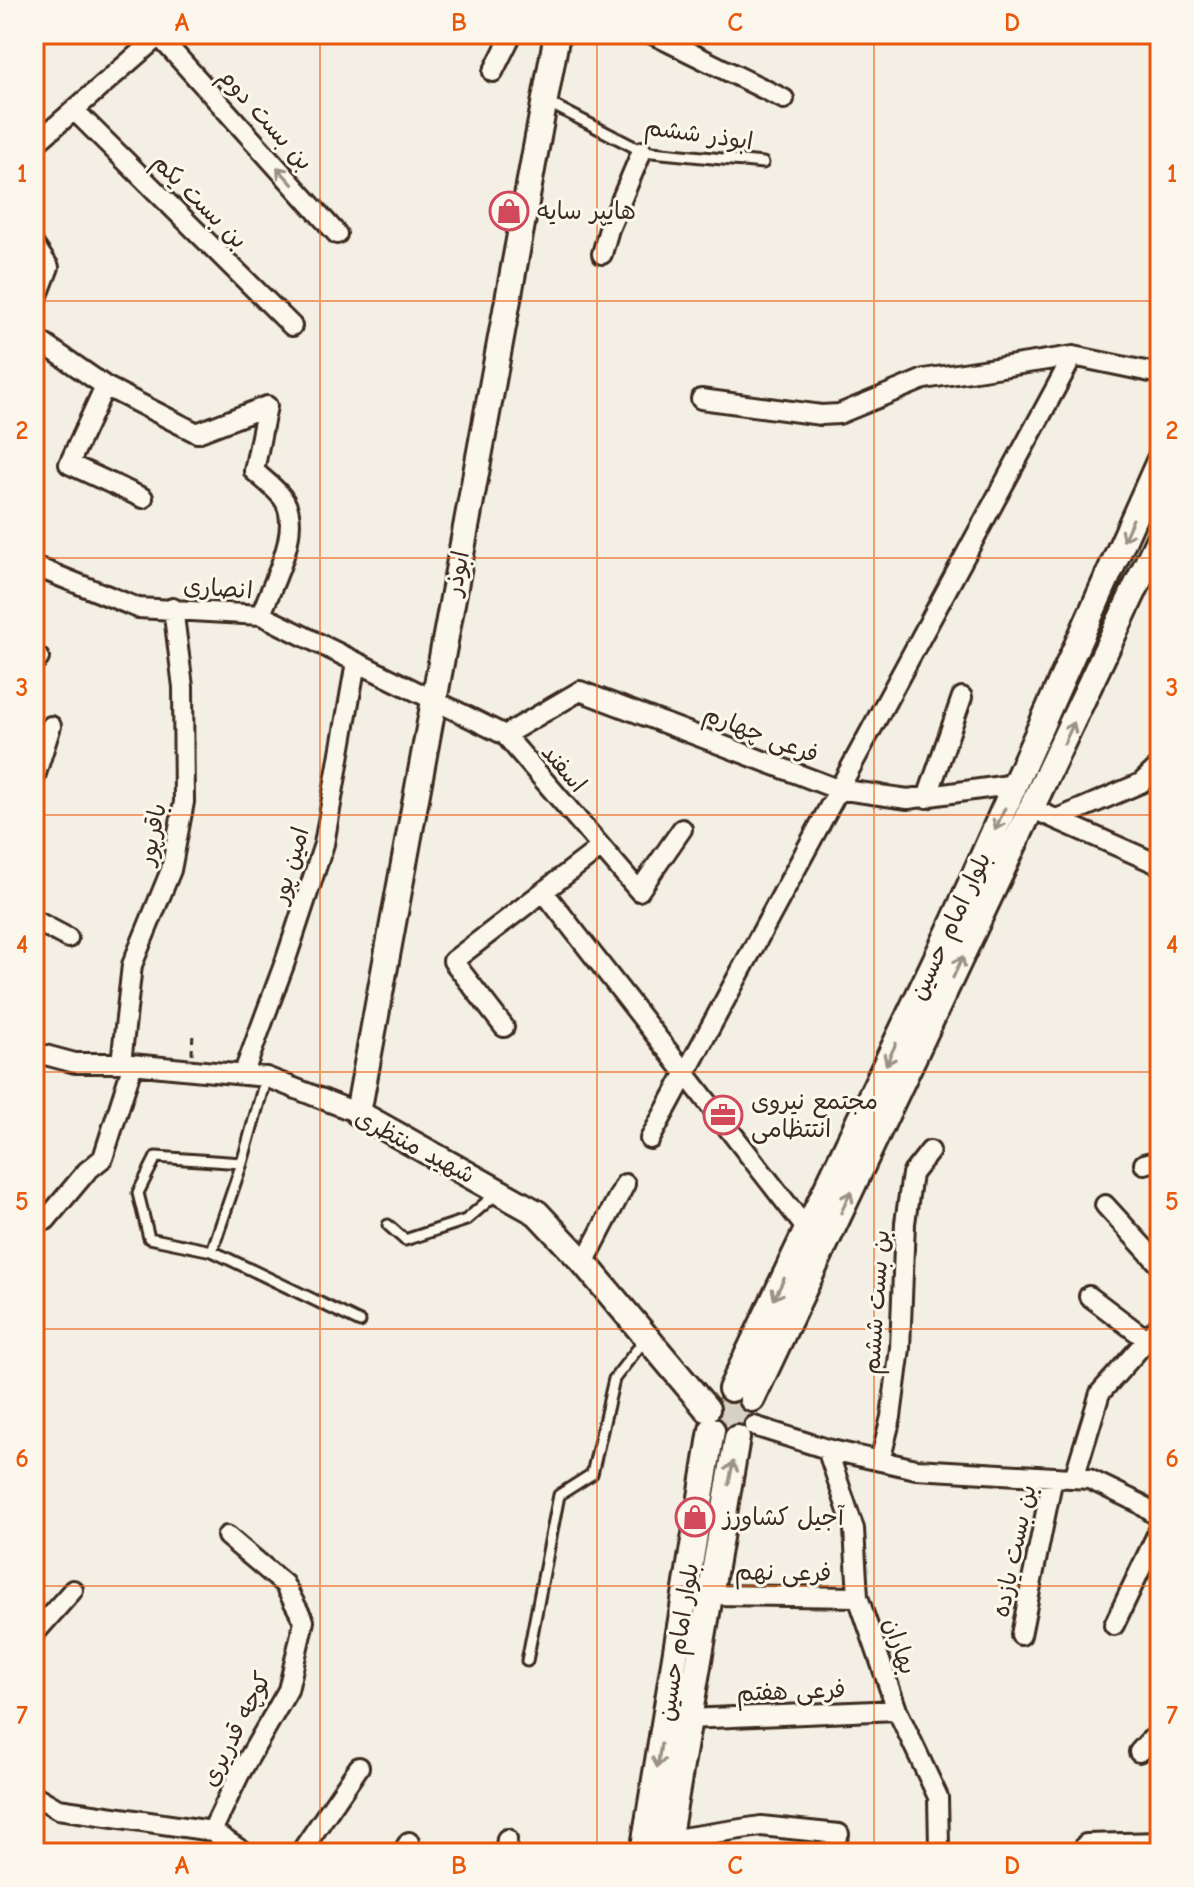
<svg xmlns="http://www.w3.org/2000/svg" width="1194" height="1887" viewBox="0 0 1194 1887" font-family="'Comic Neue','Playpen Sans Arabic',sans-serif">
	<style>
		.green { fill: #d8d1c6; stroke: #8a7e72; stroke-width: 2 }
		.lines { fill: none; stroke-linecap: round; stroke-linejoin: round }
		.lane-casing { stroke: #3b2a1e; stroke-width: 15 }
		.street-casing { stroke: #3b2a1e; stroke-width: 24 }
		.secondary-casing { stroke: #3b2a1e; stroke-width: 30 }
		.path { stroke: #3b2a1e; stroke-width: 3; stroke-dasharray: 6 6; stroke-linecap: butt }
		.lane { stroke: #fbf7ec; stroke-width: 9 }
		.street { stroke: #fbf7ec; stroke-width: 18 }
		.secondary { stroke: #fbf7ec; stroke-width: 24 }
		.oneway { stroke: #9b9085 }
		.grid { fill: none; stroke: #e8590c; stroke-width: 2; stroke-opacity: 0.55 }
		.labels { text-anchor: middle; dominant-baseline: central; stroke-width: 6; stroke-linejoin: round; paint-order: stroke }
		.street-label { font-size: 24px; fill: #3b2a1e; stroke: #fbf7ec }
		.poi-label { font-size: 24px; fill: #3b2a1e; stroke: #fbf7ec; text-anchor: start }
		.neatline { fill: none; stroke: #e8590c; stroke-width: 3 }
		.grid-label { font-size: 26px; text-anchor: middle; font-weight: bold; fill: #e8590c }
	</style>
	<rect width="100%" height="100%" fill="#f3efe4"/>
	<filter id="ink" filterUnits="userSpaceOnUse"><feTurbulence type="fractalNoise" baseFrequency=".0125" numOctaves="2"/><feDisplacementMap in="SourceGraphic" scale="16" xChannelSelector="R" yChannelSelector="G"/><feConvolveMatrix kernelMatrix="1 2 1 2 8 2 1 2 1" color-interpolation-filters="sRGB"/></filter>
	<g filter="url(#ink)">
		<!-- green -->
		<path class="green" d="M712 1413a20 20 0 1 1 40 0a20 20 0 1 1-40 0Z"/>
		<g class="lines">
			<!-- lane casing -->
			<g class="lane-casing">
				<path id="lane" d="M 545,101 L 642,151 L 763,163
					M 242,1163 L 212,1251 L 149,1238 L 138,1193 L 156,1157 L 242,1163 L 266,1077
					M 388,1225 L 405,1240 L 466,1220 L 496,1194
					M 212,1251 L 360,1322
					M 527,1661 L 559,1495 L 592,1474 L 614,1379 L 646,1338"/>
			</g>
			<!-- street casing -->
			<g class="street-casing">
				<path id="street" d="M 152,34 L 159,36 L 337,234
					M 654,35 L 784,99
					M 493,72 L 512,34
					M 74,110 L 292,326
					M 34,145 L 161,34
					M 34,245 L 49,267 L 34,306
					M 602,254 L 609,229 L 642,151
					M 34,337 L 105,386 L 197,433 L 267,406 L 254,471 C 263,479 274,487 282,497 C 305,527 272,583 261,615
					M 105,386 L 69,464 L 143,498
					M 701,399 L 821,415 L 839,414 L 924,379 L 1073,356 L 1160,374
					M 34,566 L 138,608 L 261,615 L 505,735 L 639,891 L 682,829
					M 34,655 L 39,658
					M 505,735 L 580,691 L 837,789 L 908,799 L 1016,784
					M 34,780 L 51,726
					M 927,798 L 962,697
					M 1033,809 L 1160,865
					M 1057,819 L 1141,783 L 1160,765
					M 544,892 L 808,1231
					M 34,920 L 68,938
					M 504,1027 L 453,961 L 600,848
					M 34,1052 L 75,1063 L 121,1063 L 266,1077 L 358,1113
					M 121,1063 L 132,965 L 171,870 L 184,802 L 183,687 L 173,608
					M 243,1075 L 285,962 L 324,844 L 356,662
					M 650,1139 L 1073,356
					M 1144,1164 L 1160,1160
					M 1105,1205 L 1160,1265
					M 46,1220 L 87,1171 L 103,1158 L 133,1064
					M 584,1263 L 625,1184
					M 1089,1296 L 1146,1339
					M 754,1426 L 827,1449 L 916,1469 L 1089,1479 L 1139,1503 L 1160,1518
					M 827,1449 L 854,1529 L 858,1597 L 897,1710 L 938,1797 L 939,1846 L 937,1853
					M 880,1461 L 891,1417 L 900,1348 L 905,1223 L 912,1174 L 930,1151
					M 1074,1478 L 1100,1393 L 1160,1325
					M 708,1595 L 858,1597
					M 1114,1625 L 1160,1528
					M 34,1634 L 73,1590
					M 1021,1635 L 1053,1477
					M 688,1719 L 897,1710
					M 1139,1752 L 1149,1741 L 1160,1734
					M 34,1795 L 58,1809 L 212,1831 L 245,1853
					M 212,1831 L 239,1775 L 288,1690 L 304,1621 L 284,1584 L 227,1536
					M 668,1840 L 761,1826 L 839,1834
					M 1086,1844 L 1160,1842
					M 300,1853 L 359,1767
					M 402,1853 L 409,1842
					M 505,1853 L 507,1839"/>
			</g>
			<!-- secondary casing -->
			<g class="secondary-casing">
				<path id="secondary" d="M 557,34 L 358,1113 L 537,1213 L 584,1263 L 707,1409
					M 731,1389 L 953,923 L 1160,459
					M 752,1399 L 1160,536
					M 643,1853 L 712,1430
					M 666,1853 L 737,1438"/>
			</g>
			<!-- path -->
			<path class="path" d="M 192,1054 L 193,1031"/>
			<!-- lane -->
			<use href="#lane" class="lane"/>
			<!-- street -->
			<use href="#street" class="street"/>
			<!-- secondary -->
			<use href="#secondary" class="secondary"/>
		</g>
		<!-- one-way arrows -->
		<defs><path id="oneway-shaft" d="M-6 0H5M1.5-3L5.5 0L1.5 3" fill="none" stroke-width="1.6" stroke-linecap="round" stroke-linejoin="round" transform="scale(2)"/></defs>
		<g class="oneway">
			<use href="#oneway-shaft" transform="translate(285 176) rotate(-132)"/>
			<use href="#oneway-shaft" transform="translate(1128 530) rotate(114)"/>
			<use href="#oneway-shaft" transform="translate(1069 733) rotate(-65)"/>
			<use href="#oneway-shaft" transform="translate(1000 819) rotate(114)"/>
			<use href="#oneway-shaft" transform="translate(958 967) rotate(-65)"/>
			<use href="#oneway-shaft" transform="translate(891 1054) rotate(115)"/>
			<use href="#oneway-shaft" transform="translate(846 1202) rotate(-65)"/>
			<use href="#oneway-shaft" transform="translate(779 1289) rotate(116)"/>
			<use href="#oneway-shaft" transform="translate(731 1473) rotate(-80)"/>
			<use href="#oneway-shaft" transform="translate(659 1756) rotate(99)"/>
		</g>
	</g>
	<!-- grid -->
	<path class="grid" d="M 320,34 L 320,1853M 597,34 L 597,1853M 874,34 L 874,1853M 34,301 L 1160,301M 34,558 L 1160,558M 34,815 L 1160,815M 34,1072 L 1160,1072M 34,1329 L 1160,1329M 34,1586 L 1160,1586"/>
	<!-- icons -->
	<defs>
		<g id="shop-ring" transform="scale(2)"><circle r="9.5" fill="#fbf7ec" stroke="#d1495b" stroke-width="1.5"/><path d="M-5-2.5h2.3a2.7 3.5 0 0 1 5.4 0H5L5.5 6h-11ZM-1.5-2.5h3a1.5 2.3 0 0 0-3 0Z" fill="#d1495b"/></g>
		<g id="office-ring" transform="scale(2)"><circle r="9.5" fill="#fbf7ec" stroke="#d1495b" stroke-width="1.5"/><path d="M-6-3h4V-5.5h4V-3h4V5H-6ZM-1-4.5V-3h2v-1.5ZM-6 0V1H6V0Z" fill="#d1495b"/></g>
	</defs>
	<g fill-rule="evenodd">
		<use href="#shop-ring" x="509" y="211"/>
		<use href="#office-ring" x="723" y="1115"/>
		<use href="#shop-ring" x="695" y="1517"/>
	</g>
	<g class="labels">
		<!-- street labels -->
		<g class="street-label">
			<text transform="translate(266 119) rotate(48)">بن بست دوم</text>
			<text transform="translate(699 134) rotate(8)">ابوذر ششم</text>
			<text transform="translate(200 201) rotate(45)">بن بست یکم</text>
			<text transform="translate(457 573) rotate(-79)">ابوذر</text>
			<text transform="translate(218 588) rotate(4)">انصاری</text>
			<text transform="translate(761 734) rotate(21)">فرعی چهارم</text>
			<text transform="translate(564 768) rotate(50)">اسفند</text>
			<text transform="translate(152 834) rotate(-78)">باقرپور</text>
			<text transform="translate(290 865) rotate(-73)">امین پور</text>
			<text transform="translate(950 926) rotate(-65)">بلوار امام حسین</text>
			<text transform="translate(415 1146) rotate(28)">شهید منتظری</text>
			<text transform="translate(876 1302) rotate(-86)">بن بست ششم</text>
			<text transform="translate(1014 1551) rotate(-78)">بن بست یازده</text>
			<text transform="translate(783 1572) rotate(1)">فرعی نهم</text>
			<text transform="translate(678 1642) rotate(-81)">بلوار امام حسین</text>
			<text transform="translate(900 1646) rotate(71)">بهاران</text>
			<text transform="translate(791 1691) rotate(-2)">فرعی هفتم</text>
			<text transform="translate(236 1729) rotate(-63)">کوچه قدریری</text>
		</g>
		<!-- poi labels -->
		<g class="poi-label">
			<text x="537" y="211">هایپر‌ سایه</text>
			<text x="751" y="1101">مجتمع نیروی<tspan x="751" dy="28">انتتظامی</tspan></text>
			<text x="723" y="1517">آجیل کشاورز</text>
		</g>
	</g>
	<!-- margin -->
	<rect width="1194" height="1887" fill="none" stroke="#fbf7ec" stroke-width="88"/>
	<rect x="44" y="44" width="1106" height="1799" class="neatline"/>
	<g class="grid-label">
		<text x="182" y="31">A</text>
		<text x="459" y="31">B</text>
		<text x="735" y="31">C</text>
		<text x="1012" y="31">D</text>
		<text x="22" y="182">1</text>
		<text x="1172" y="182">1</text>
		<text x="22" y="439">2</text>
		<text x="1172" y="439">2</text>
		<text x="22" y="696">3</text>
		<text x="1172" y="696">3</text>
		<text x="22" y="953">4</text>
		<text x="1172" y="953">4</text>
		<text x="22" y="1210">5</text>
		<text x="1172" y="1210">5</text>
		<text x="22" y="1467">6</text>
		<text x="1172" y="1467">6</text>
		<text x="22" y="1724">7</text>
		<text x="1172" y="1724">7</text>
		<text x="182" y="1874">A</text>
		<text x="459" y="1874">B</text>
		<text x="735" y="1874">C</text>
		<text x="1012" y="1874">D</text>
	</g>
</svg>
